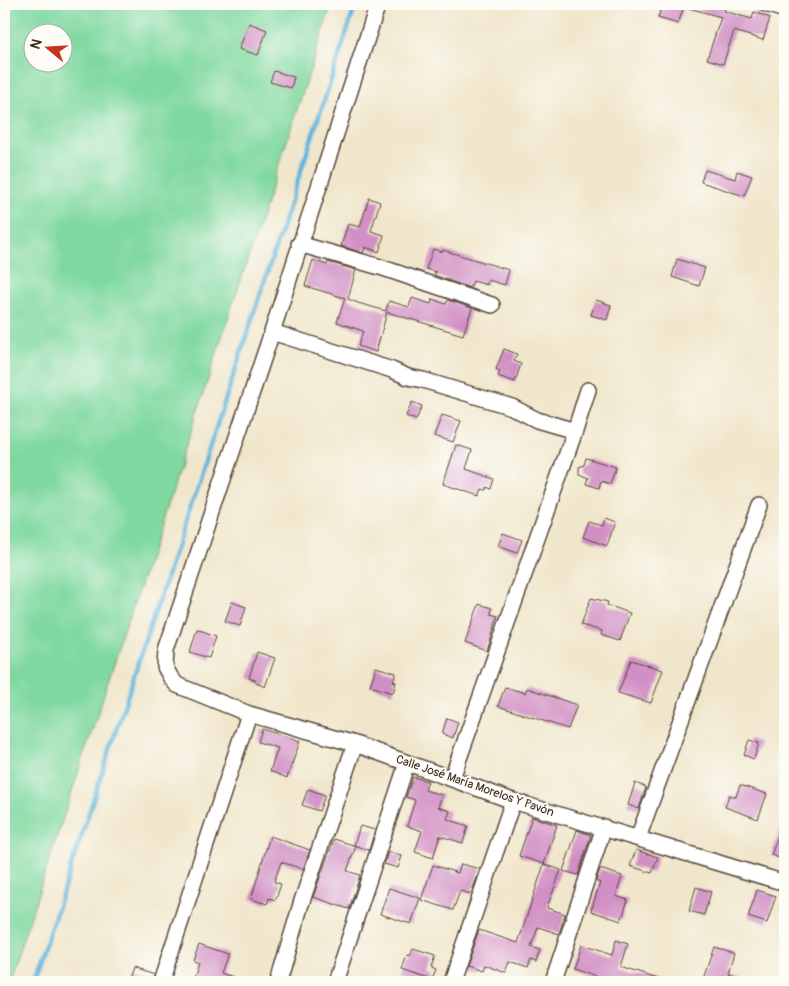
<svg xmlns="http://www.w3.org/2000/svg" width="789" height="986" viewBox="0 0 789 986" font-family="Pangolin,sans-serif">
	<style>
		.green { fill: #7ed89f; stroke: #5c815e; fill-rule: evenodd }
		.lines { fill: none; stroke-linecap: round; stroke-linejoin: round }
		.stream { stroke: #60b5dc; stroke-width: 4.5 }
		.building { fill: #d190c5 }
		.minor-casing { stroke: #564638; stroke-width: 18 }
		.minor { stroke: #fff; stroke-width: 15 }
		.labels { text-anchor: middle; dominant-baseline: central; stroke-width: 4; stroke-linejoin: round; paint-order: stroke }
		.street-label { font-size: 12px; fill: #3b2a1e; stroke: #fdfcf7 }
	</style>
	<rect width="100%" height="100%" fill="#fdfcf7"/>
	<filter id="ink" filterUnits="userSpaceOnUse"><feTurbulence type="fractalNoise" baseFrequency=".02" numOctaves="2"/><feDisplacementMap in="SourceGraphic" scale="10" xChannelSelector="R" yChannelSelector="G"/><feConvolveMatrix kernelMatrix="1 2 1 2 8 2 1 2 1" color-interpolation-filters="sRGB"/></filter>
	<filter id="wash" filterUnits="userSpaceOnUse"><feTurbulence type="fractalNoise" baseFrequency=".0096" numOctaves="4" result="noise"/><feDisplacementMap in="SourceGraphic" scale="20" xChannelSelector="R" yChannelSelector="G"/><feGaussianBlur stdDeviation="1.12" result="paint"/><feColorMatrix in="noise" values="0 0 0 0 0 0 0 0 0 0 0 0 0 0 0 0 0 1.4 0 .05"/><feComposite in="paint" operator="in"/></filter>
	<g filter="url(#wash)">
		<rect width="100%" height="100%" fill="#f0e6cb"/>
		<!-- green -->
		<path class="green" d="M 4,4 L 332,4 L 9,982 L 4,982 ZM 32,32 L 62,32 L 62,62 L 32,62 Z"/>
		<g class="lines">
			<!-- stream -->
			<path class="stream" d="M 33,982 L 356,4"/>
		</g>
		<g id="blocks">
			<!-- building -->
			<path class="building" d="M 662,4 L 674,4 L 684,7 L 678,24 L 658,18 Z
				M 685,4 L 726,4 L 724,11 L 752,19 L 754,12 L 770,18 L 763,40 L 734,31 L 723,64 L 707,59 L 721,17 L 685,7 Z
				M 249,23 L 267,30 L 258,55 L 239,49 Z
				M 274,71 L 294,77 L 291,88 L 270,82 Z
				M 705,170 L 735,179 L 737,171 L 752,176 L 744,196 L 701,182 Z
				M 369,198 L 380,202 L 371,231 L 384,235 L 379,252 L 365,247 L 363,253 L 341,246 L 348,224 L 360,227 Z
				M 433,249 L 442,252 L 443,250 L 509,270 L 505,285 L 488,280 L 487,285 L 473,281 L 470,288 L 434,275 L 436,272 L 426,269 Z
				M 677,259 L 705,268 L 699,286 L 672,277 Z
				M 313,260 L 327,265 L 328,262 L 356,270 L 348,299 L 358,303 L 386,311 L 389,301 L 409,307 L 412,298 L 431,304 L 432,299 L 446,304 L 448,300 L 472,308 L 463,335 L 387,312 L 376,352 L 358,346 L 363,331 L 337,322 L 345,298 L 305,286 Z
				M 596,300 L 611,305 L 607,320 L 591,315 Z
				M 504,349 L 517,354 L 514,361 L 521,364 L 515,382 L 498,376 L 500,371 L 496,369 Z
				M 412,402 L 422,406 L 416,420 L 406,416 Z
				M 442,415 L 461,421 L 453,442 L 434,436 Z
				M 456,445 L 472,450 L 466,469 L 494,479 L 491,489 L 487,487 L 486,490 L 482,489 L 479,496 L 443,484 Z
				M 586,458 L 616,467 L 610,484 L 601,481 L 599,488 L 586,484 L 588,478 L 579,474 L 579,467 L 584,465 Z
				M 604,518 L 615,522 L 607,546 L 583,537 L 589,521 L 602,525 Z
				M 503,533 L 522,540 L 517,553 L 498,546 Z
				M 591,598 L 608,602 L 607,605 L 630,613 L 620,641 L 601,635 L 602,631 L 581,625 Z
				M 232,602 L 246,607 L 240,626 L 225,621 Z
				M 479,604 L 492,608 L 491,614 L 498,616 L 487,651 L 465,643 Z
				M 197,629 L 216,636 L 209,658 L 190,652 Z
				M 257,652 L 275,658 L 265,687 L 256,683 L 255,680 L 249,678 Z
				M 631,660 L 663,670 L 651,703 L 618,693 Z
				M 376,667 L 396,673 L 393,681 L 396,682 L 393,693 L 370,686 Z
				M 505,687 L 525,693 L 527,688 L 577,705 L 568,729 L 498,706 Z
				M 447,718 L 458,722 L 453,738 L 442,734 Z
				M 262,729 L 300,741 L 287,778 L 270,771 L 278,748 L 258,742 Z
				M 749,740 L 759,743 L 754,759 L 744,755 Z
				M 413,777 L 428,781 L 425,790 L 442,795 L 438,807 L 450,811 L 447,819 L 468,826 L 463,843 L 440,836 L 433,858 L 415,852 L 422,831 L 407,826 L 415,800 L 406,797 Z
				M 635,783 L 646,787 L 639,809 L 628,805 Z
				M 740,785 L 767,794 L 758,819 L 725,807 L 729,795 L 736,797 Z
				M 308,789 L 325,795 L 319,811 L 302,805 Z
				M 532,817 L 557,825 L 544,864 L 519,856 Z
				M 784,820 L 785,820 L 785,860 L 771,855 Z
				M 360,826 L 375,830 L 369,850 L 354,845 Z
				M 577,830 L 591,835 L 578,875 L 563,871 Z
				M 270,836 L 310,850 L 303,869 L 281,862 L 274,882 L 281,884 L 277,896 L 275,900 L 269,898 L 267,904 L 251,899 Z
				M 334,839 L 356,846 L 347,871 L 360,875 L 349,909 L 313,897 Z
				M 636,850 L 658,857 L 652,873 L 630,866 Z
				M 388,852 L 402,856 L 398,868 L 384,864 Z
				M 461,864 L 480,869 L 471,894 L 460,891 L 453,910 L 421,900 L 433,865 L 458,873 Z
				M 544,864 L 561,870 L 547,908 L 565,914 L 559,934 L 538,927 L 531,947 L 540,950 L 536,962 L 531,960 L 528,968 L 510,962 L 506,973 L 484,965 L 482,971 L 466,966 L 479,930 L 518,943 Z
				M 600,869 L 622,876 L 616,896 L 628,900 L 621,921 L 591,911 L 600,883 L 596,881 Z
				M 696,887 L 711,892 L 704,915 L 689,911 Z
				M 389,888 L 420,898 L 411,924 L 380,914 Z
				M 757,890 L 776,896 L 767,923 L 748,917 Z
				M 616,940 L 628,944 L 621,967 L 661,980 L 661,982 L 610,982 L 573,969 L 581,945 L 612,955 Z
				M 199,944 L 228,954 L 221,973 L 242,980 L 242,982 L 196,982 L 197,979 L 193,978 L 198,962 L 193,960 Z
				M 714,947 L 734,953 L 728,973 L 749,980 L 748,982 L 702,982 Z
				M 413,949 L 435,956 L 431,968 L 436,970 L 432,980 L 402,970 L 407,955 L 410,956 Z
				M 132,968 L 154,975 L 152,982 L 127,982 Z"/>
		</g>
	</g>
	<g filter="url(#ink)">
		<use href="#blocks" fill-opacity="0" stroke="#564638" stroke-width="1"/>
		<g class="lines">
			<!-- minor casing -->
			<g class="minor-casing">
				<path id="minor" d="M 378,4 L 272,332 L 166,650 L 165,667 L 171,678 L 177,685 L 249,714 L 355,744 L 513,801 L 785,883
					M 766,4 L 785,10
					M 299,244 L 380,267 L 492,305
					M 272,332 L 392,370 L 408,377 L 423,380 L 512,407 L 537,420 L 575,431
					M 452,778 L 575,431 L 588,390
					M 638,838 L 759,505
					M 161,982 L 249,714
					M 278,982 L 301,904 L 355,744
					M 335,982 L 407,763
					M 451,982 L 513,801
					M 553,982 L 604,827"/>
			</g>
			<!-- minor -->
			<use href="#minor" class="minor"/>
		</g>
	</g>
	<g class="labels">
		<!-- street labels -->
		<g class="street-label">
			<text transform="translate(475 786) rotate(19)">Calle José María Morelos Y Pavón</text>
		</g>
	</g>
	<!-- margin -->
	<rect width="789" height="986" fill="none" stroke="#fdfcf7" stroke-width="20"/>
	<!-- north arrow -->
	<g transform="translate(48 48) rotate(288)"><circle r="24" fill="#fdfcf7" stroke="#afa8a0"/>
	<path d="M0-4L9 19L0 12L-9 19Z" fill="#c8321e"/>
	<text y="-8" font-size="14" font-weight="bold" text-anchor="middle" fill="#3b2a1e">N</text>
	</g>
</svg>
